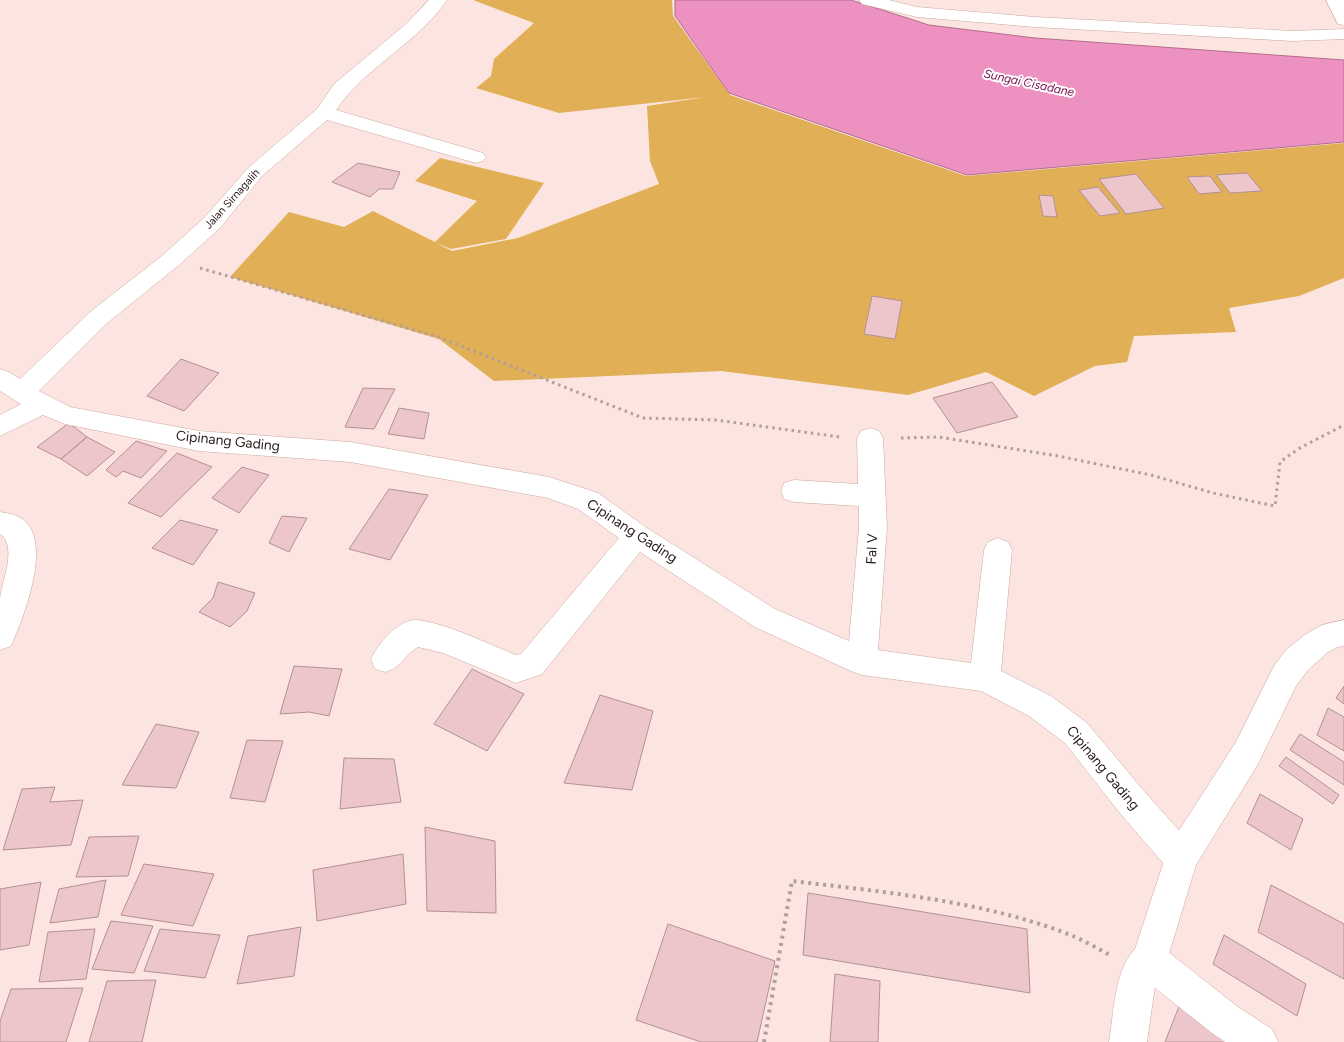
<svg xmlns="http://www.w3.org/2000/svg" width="1344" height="1042" viewBox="0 0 1344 1042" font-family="Figtree,sans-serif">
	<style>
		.green { fill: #e0af56 }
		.water { fill: #ed91c1; stroke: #b16d8e }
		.building { fill: #ecc6ca; stroke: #b49094 }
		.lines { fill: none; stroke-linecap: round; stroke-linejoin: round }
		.minor-casing { stroke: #cca89f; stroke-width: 1 }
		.secondary-casing { stroke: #cca89f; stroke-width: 1 }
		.path-far1 { stroke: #b29e9a; stroke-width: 3; stroke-dasharray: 2.5 4; stroke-linecap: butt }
		.path { stroke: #b29e9a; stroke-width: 4; stroke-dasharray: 3 4.5; stroke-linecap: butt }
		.minor { fill: #fff; fill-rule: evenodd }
		.secondary { fill: #fff; fill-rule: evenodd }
		.labels { text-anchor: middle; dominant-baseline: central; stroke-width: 4; stroke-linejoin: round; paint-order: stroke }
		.far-street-label { font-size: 11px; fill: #261916; stroke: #fff }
		.far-water-label { font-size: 12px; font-style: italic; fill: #7b0d54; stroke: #fff }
		.street-label { font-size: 14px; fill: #261916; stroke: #fff }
	</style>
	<rect width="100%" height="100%" fill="#fce5e0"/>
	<!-- green -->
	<path class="green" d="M 473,0 L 672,0 L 673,16 L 730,95 L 966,176 L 1344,143 L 1344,278 L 1299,296 L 1229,308 L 1236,332 L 1134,336 L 1127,362 L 1095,366 L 1034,396 L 986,372 L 908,395 L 721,371 L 494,381 L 439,339 L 230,277 L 289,212 L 344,227 L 373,211 L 435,242 L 477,201 L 415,181 L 440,158 L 544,183 L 506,239 L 451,249 L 436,243 L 452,251 L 518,238 L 659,184 L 650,161 L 647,106 L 706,97 L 559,113 L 476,88 L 491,76 L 494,59 L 534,23 Z"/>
	<!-- water -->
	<path class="water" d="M 675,0 L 851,0 L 929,25 L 1035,38 L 1344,60 L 1344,142 L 967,175 L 729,93 L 675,16 Z"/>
	<!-- building -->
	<path class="building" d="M 358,163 L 400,172 L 393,189 L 379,189 L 370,197 L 332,182 Z
		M 1247,173 L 1262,191 L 1230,193 L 1216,175 Z
		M 1136,174 L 1164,208 L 1126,214 L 1099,179 Z
		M 1210,176 L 1222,192 L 1199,194 L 1187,177 Z
		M 1098,187 L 1120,213 L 1100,216 L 1079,190 Z
		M 1039,195 L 1053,196 L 1057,217 L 1043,216 Z
		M 872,296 L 902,301 L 895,339 L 864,334 Z
		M 181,359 L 219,373 L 184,411 L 147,396 Z
		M 992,382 L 1018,417 L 957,433 L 933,398 Z
		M 363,388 L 395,389 L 374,429 L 345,427 Z
		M 399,408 L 429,413 L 424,439 L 388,434 Z
		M 69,423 L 87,437 L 61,459 L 37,447 Z
		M 87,437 L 115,452 L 87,476 L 61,459 Z
		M 136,441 L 167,451 L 141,478 L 123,471 L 116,477 L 106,470 Z
		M 177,453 L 212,467 L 161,517 L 128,503 Z
		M 242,467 L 269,475 L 239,513 L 212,498 Z
		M 389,489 L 428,495 L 390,560 L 349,549 Z
		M 282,516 L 307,518 L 289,552 L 269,543 Z
		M 180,520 L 218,530 L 193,565 L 152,548 Z
		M 218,582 L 255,593 L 247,611 L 230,627 L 199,612 L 213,598 Z
		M 294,666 L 342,669 L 329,716 L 309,712 L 280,714 Z
		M 472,669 L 524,694 L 487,751 L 434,724 Z
		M 1344,686 L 1344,704 L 1336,698 Z
		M 600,695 L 653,711 L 632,790 L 564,783 Z
		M 1328,708 L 1344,717 L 1344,751 L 1317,735 Z
		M 156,724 L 199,732 L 176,788 L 122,785 Z
		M 1300,734 L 1344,762 L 1344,785 L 1290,750 Z
		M 247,740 L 283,741 L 265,802 L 230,798 Z
		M 1286,757 L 1339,795 L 1333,804 L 1279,766 Z
		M 344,758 L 394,759 L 401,802 L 340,809 Z
		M 55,787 L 50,802 L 83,800 L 71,845 L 3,850 L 22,789 Z
		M 1260,794 L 1303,819 L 1291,850 L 1247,823 Z
		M 425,827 L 495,841 L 496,913 L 427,911 Z
		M 139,836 L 128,876 L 76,877 L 89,837 Z
		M 403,854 L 406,904 L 317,921 L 313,870 Z
		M 144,864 L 214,874 L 193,926 L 121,915 Z
		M 106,880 L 98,917 L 50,923 L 59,889 Z
		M 41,882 L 29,945 L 0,950 L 0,889 Z
		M 1271,885 L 1344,924 L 1344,979 L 1258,932 Z
		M 808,893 L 1027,929 L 1030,993 L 803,955 Z
		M 111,921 L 153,926 L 134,973 L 92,969 Z
		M 668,924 L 775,961 L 757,1042 L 701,1042 L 636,1020 Z
		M 301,927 L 294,976 L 237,984 L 248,936 Z
		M 95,929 L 86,979 L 39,982 L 48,932 Z
		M 160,929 L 220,935 L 205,978 L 144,971 Z
		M 1224,935 L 1306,984 L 1297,1016 L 1213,964 Z
		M 835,974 L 880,981 L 878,1042 L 830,1042 Z
		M 156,980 L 142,1042 L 89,1042 L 107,981 Z
		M 83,988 L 66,1042 L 0,1042 L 0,1021 L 11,989 Z
		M 1180,1004 L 1239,1042 L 1165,1042 Z"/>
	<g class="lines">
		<!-- minor casing -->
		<g class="minor-casing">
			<path id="minor" d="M 429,0 L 447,0 C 417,44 365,67 336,110 L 483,153 L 486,157 L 483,161 L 476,163 L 469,161 L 327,120 L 262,176 L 220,228 L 179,265 L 106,324 L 39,391 L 70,407 L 199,431 L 350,442 L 549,477 L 598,493 L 647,528 L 775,609 L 849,641 L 859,527 L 859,506 L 794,502 L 784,499 L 781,491 L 784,483 L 794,480 L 858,484 L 857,438 L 861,431 L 870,428 L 879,431 L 883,438 L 887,527 L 878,650 L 971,663 L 984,550 L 988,542 L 998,538 L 1008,542 L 1012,550 L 1001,671 L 1051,696 L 1087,723 L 1143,790 L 1193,846 L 1198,858 L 1193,870 L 1181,875 L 1169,870 L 1119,812 L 1065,743 L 1029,716 L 981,691 L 862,675 L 851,671 L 755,627 L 640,552 L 542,674 L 516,683 L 443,653 L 418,647 C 404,655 403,666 386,672 L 375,669 L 371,659 C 378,644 398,619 417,620 C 446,623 488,644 516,655 L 521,654 L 619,538 L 578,509 L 548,498 L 350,462 L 199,451 L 65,424 L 43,415 L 0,436 L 0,415 L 21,404 L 0,391 L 0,369 L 9,372 L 20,379 L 90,312 L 163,255 L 204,218 L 248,168 L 317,109 L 334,84 L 406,24 Z
				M 859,0 L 889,0 L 917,7 L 1035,17 L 1293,31 L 1344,29 L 1344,39 L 1293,41 L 1035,27 L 917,17 L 862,4 Z
				M 1326,0 L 1344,0 L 1344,25 L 1338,24 Z
				M 0,512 C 6,513 13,514 19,517 C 56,536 23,619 11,646 L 0,650 C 0,633 0,615 0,598 C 2,581 18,546 0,534 Z
				M 1149,942 L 1162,947 L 1238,1007 L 1272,1029 L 1278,1042 L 1225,1042 L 1212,1033 L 1136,973 L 1131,960 L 1136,947 Z"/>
		</g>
		<!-- secondary casing -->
		<g class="secondary-casing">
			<path id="secondary" d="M 1344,620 L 1344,646 L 1338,647 L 1328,652 L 1308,670 L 1296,686 L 1258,764 L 1196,865 L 1167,960 L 1162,973 L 1156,979 L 1147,1042 L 1109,1042 C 1114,1013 1114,971 1135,949 L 1169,846 L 1236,742 L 1274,666 L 1286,650 L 1306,634 L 1322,625 Z"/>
		</g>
		<!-- path-far1 -->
		<path class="path-far1" d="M 200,268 L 438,337 L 643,418 L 716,420 L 840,437
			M 901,438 L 939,437 L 1058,456 L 1151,475 L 1213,493 L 1275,506 L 1280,462 L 1298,449 L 1344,425"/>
		<!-- path -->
		<path class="path" d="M 764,1042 L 792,881 C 884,892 986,901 1073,936 C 1085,941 1098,949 1110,955"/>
		<!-- minor -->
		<use href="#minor" class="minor"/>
		<!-- secondary -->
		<use href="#secondary" class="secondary"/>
	</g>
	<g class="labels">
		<!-- far-street labels -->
		<g class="far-street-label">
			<text transform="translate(232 199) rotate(-48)">Jalan Sirnagalih</text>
		</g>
		<!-- far-water labels -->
		<g class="far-water-label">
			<text transform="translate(1029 83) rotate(12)">Sungai Cisadane</text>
		</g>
		<!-- street labels -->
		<g class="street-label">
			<text transform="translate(228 441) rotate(6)">Cipinang Gading</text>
			<text transform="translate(632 531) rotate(33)">Cipinang Gading</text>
			<text transform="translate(872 549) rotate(-87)">Fal V</text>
			<text transform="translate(1103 768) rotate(50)">Cipinang Gading</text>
		</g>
	</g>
</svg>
